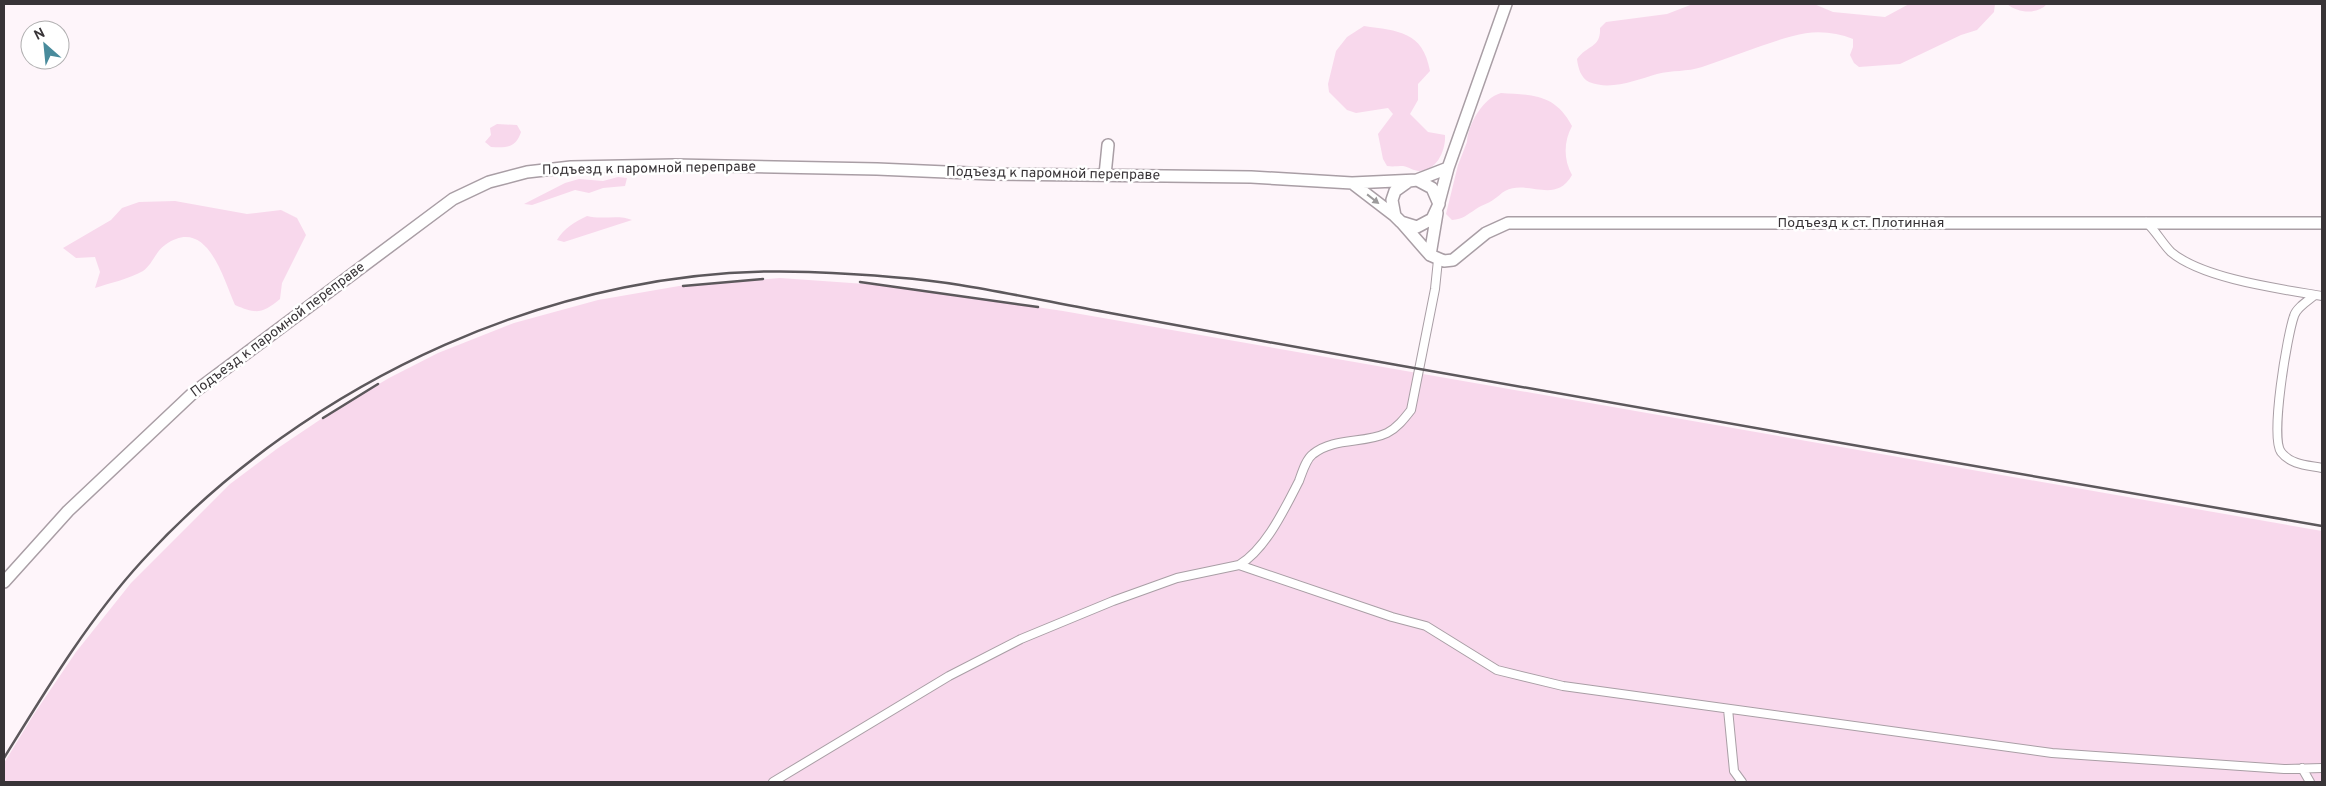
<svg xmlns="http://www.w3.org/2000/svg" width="2326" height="786" viewBox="0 0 2326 786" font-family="Overpass,sans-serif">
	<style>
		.green { fill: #f8d8ec }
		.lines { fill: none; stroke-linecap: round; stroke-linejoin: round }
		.street-casing { stroke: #a99ea5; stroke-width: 10 }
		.secondary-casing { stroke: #a99ea5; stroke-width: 14 }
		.street { stroke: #fff; stroke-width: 8 }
		.secondary { stroke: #fff; stroke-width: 11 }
		.rail { stroke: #5d585c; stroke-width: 2.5 }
		.oneway { fill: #9c9a9b }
		.labels { text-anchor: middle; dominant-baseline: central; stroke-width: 5; stroke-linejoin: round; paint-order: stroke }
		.street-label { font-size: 14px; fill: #383437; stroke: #fff }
	</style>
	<rect width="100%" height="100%" fill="#fef5fa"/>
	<!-- green -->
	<path class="green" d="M 1693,4 L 1814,4 L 1833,12 L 1885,17 L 1909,4 L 1995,4 L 1994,12 L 1977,30 L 1961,35 L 1900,64 L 1859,67 L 1854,63 L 1850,55 L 1853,47 L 1853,39 C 1834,31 1812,30 1793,36 C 1762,44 1732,57 1702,67 C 1687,72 1672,70 1657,74 C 1636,80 1611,91 1589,82 C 1581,78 1578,68 1577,59 C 1587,45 1601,48 1600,28 L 1606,22 L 1667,14 Z
		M 2007,4 L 2047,4 C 2037,15 2018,13 2007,4 Z
		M 1364,26 C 1398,31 1423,31 1430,71 L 1418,84 L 1418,100 L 1410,114 L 1428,132 L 1445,135 C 1446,150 1437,171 1419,171 C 1414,171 1409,167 1403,166 C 1397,166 1393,167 1387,166 L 1383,159 L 1378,134 L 1393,114 L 1388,108 L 1356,113 L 1347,110 L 1329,92 L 1328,84 L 1336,51 L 1347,37 Z
		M 1501,93 C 1533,95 1555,94 1572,126 C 1564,141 1563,159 1572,175 C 1555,205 1528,179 1505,191 C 1501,193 1498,197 1493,200 C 1488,204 1481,205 1476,209 C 1467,215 1463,219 1452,220 L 1446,214 L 1458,165 L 1467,142 C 1468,124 1483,98 1501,93 Z
		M 497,124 L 517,125 L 521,132 C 516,148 506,148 491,147 L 485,142 L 491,135 L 490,128 Z
		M 618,177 L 627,178 L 625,186 L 603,188 L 589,193 L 575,190 L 532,205 L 524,204 L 565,183 L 579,179 L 603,181 Z
		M 175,201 L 247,214 L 281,210 L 297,218 L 306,235 L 282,283 L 280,299 C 262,314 256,314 235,305 C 223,278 207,215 165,245 C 156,251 152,265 143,271 C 129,279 110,283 95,288 L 100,272 L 95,257 L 76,258 L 63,248 L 111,220 L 122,208 L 139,202 Z
		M 587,216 C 602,220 619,214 632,220 L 564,242 L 557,240 C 564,228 575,222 587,216 Z
		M 780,278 L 894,286 L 1063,311 L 2322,531 L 2322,782 L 4,782 L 4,763 L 34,714 L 76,652 L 131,583 L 230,484 L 278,448 L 327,415 L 389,378 L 438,353 L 514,323 L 598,300 L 679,286 Z"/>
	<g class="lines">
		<!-- street casing -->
		<g class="street-casing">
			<path id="street" d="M 2146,222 C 2156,231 2162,243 2171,252 C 2203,279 2281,289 2322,296
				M 2315,295 C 2309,300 2296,308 2294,316 C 2287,336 2270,437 2281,452 C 2291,465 2307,465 2322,468
				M 1239,565 L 1392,617 L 1426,626 L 1497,670 L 1563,686 L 2052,753 L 2284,769 L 2322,768
				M 1728,709 L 1734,771 L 1742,782
				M 2302,768 L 2310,782
				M 773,782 L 949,676 L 1021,639 L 1113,601 L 1177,578 L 1239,565 C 1266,549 1285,508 1299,481 C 1302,473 1306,459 1313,454 C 1334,437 1364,444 1387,433 C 1397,428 1404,419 1411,410 L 1435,289 L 1438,260"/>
		</g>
		<!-- secondary casing -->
		<g class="secondary-casing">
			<path id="secondary" d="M 1105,175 L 1108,145
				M 1352,183 L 1395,216
				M 1439,202 L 1448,168 L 1506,4
				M 1402,223 L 1430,255 L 1444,261 L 1453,260 L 1486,233 L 1508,223 L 2322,223
				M 1430,255 L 1437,213
				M 4,582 L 68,511 L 193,393 L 453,199 L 489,182 L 527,172 L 571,167 L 674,165 L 877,169 L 992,174 L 1251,177 L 1352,183 L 1417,180 L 1432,188 L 1439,204 L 1432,219 L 1417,227 L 1401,222 L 1395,216 L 1392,200 L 1395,191 L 1409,181 L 1417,180 L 1448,168"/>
		</g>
		<!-- street -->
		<use href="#street" class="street"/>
		<!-- secondary -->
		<use href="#secondary" class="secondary"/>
		<!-- rail -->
		<path class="rail" d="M 860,282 L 1038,307
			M 683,286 L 763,279
			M 323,418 L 378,384
			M 4,758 C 46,690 88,620 142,561 C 307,380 562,262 809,272 C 859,274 911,277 960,285 C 1010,293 1060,304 1110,313 C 1206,331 1301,348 1397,365 C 1705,419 2014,474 2322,526"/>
	</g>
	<!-- one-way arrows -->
	<defs><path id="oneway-solid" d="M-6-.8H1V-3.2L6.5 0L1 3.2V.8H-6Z" transform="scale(1.25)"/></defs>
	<use class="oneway" href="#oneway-solid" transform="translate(1373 199) rotate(38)"/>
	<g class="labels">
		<!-- street labels -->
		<g class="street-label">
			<text transform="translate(649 169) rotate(-1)">Подъезд к паромной переправе</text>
			<text transform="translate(1053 174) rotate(1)">Подъезд к паромной переправе</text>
			<text x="1861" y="223">Подъезд к ст. Плотинная</text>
			<text transform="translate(278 330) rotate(-37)">Подъезд к паромной переправе</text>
		</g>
	</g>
	<!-- border -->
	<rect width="2326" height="786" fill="none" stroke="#383437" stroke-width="10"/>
	<!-- north arrow -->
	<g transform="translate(45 45) rotate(333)"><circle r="24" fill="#ffffff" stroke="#afaeaf"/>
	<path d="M0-4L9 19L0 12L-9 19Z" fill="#498b9c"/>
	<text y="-8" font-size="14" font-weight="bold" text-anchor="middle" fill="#383437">N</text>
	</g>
</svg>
